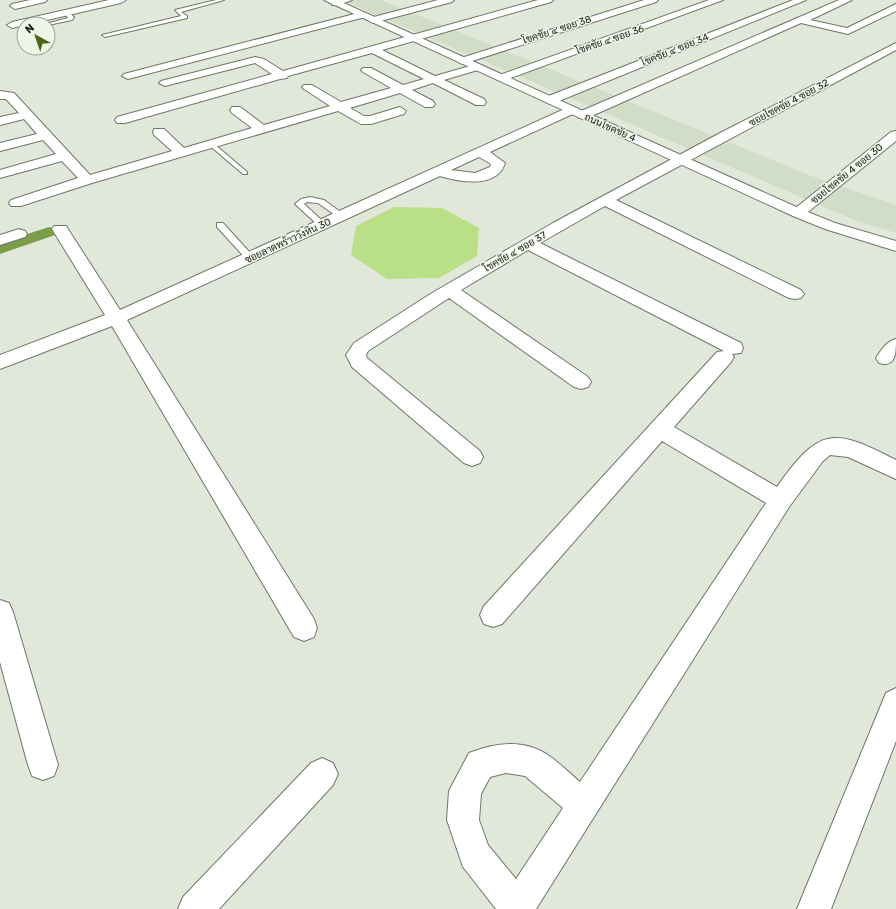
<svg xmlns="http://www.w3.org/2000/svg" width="896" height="909" viewBox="0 0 896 909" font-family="Rubik,Sarabun,sans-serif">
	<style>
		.built { fill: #d2ddc7 }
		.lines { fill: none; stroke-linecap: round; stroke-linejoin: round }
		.canal { fill: #7a9e47; fill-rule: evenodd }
		.building { fill: #b9e087 }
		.lane-casing { stroke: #6f7668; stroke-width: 2 }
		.street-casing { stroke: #6f7668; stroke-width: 2 }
		.secondary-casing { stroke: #6f7668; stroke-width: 2 }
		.lane { fill: #fff; fill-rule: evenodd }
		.street { fill: #fff; fill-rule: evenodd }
		.secondary { fill: #fff; fill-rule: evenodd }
		.labels { text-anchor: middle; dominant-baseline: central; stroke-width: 3; stroke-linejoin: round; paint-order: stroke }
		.far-street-label { font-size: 10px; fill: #1e201b; stroke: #eef5e6 }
	</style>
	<rect width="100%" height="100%" fill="#e1e8d9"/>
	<!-- built -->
	<path class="built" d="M 341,0 L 381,0 L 814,177 L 896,205 L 896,233 L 852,219 Z"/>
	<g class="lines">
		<!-- canal -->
		<path class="canal" d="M 49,227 L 55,229 L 57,232 L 55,235 L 0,254 L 0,243 Z"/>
	</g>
	<!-- building -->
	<path class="building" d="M 394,207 L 442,208 L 479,228 L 477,256 L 439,278 L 387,279 L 351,255 L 356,226 Z"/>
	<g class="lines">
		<!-- lane casing -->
		<g class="lane-casing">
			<path id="lane" d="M 216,0 L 224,0 L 181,12 L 187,16 L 187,18 L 105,37 L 102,35 L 181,16 L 175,10 Z
				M 64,12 L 68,12 L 74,17 L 72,20 L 48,25 L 46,24 L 68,18 Z
				M 209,143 L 213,143 L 247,172 L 247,174 L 243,174 L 209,145 Z
				M 310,197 L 324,200 L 346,216 L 339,218 L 318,203 L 307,202 L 304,204 L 327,225 L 320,227 L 295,204 L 301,199 Z
				M 217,223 L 223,223 L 253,256 L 253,260 L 247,260 L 217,227 Z"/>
		</g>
		<!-- street casing -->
		<g class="street-casing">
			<path id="street" d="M 30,0 L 47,0 L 45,2 L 15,9 L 10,6 L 12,4 Z
				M 109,0 L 126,0 L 121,3 L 12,28 L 7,25 L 12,22 Z
				M 336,0 L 352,0 L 338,5 L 332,5 L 332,1 Z
				M 438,0 L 454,0 L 452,2 L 373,23 L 368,20 L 370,18 Z
				M 538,0 L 553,0 L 551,2 L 382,50 L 435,76 L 477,64 L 481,65 L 483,67 L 481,69 L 444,80 L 484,99 L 486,102 L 484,105 L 476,105 L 433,83 L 412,90 L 433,101 L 435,104 L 433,107 L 425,107 L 400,93 L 350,108 L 364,116 L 370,116 L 400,107 L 406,111 L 404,114 L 371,124 L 361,124 L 338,111 L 92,183 L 21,206 L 11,206 L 9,203 L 11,200 L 78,178 L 62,161 L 0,178 L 0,170 L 56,154 L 43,140 L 0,151 L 0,143 L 37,134 L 24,119 L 0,125 L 0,117 L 19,113 L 6,99 L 0,99 L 0,91 L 14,93 L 90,175 L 172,151 L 154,135 L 153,132 L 154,129 L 164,129 L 184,148 L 252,128 L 232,113 L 230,110 L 232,107 L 240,107 L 264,125 L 330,106 L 304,89 L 302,87 L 304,85 L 312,85 L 341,102 L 391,88 L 363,72 L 361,70 L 363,68 L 371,68 L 403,85 L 424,79 L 372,53 L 288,76 L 287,78 L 280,79 L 125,123 L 117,123 L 115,120 L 117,117 L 272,74 L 255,63 L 165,86 L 159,83 L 161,81 L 255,57 L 264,59 L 283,71 Z
				M 644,0 L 658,0 L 656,2 L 466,63 L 462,64 L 457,61 L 458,59 Z
				M 709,0 L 723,0 L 505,80 L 501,81 L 495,78 L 497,76 Z
				M 793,0 L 806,0 L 554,103 L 550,104 L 544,100 L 546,97 Z
				M 839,0 L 852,0 L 810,20 L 847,28 L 896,4 L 896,11 L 848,34 L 801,23 L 587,118 L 579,118 L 577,115 L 579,112 Z
				M 362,12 L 367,15 L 365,17 L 128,79 L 122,76 L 124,74 Z
				M 896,43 L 896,50 L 616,200 L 801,290 L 804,294 L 801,298 L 795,299 L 789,298 L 605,206 L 540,243 L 741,343 L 743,348 L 741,353 L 732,354 L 734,357 L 731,362 L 674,427 L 777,487 C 819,427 833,427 896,460 L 896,479 L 848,457 L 830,455 L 823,461 L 789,507 L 536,909 L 496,909 L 463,867 L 447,820 L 449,791 L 469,753 C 492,744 518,739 541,751 C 555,758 568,772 580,782 L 766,503 L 662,441 L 502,624 L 493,627 L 484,624 L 480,615 L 484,606 L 717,352 L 724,351 L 528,250 L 461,290 L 588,377 L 591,382 L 588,387 L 581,389 L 574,387 L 449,298 L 368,351 L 366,355 L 367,358 L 480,451 L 483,457 L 480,463 L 472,466 L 464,463 L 352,367 L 346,355 L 354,343 L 432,293 L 553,223 L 722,132 ZM 506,773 L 525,776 L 563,808 L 516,879 L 488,845 L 479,820 L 481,794 L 490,777 Z
				M 571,106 L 577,110 L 575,113 L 490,152 L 505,163 C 497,189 459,182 440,176 L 127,320 L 314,619 L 317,628 L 314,637 L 304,641 L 294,637 L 112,326 L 0,369 L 0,355 L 105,315 L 52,229 L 54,226 L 66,226 L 120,310 ZM 479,157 L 491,164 L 490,167 L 475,173 L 451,170 Z
				M 896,131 L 896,141 L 803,216 L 793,216 L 790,213 L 793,210 L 891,132 Z
				M 19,229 L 25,231 L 27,234 L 25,237 L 0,245 L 0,235 Z
				M 896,339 C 896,353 896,368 879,363 L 876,358 C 881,350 887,341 896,339 Z
				M 0,600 L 9,603 L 13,612 L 58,765 L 54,776 L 43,780 L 32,776 L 28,765 L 0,662 Z
				M 896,688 L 896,741 L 831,909 L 797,909 L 886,693 Z
				M 322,758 L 333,763 L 338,774 L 333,785 L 219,909 L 178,909 L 183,897 L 311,763 Z"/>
		</g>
		<!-- secondary casing -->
		<g class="secondary-casing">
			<path id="secondary" d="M 324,0 L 337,0 L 803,210 L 835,223 L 896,241 L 896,251 L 825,229 L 793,216 Z"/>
		</g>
		<!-- lane -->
		<use href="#lane" class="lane"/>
		<!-- street -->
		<use href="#street" class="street"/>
		<!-- secondary -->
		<use href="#secondary" class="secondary"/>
	</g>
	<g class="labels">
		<!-- far-street labels -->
		<g class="far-street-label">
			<text transform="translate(557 30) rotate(-18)">โชคชัย ๔ ซอย 38</text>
			<text transform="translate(610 40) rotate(-19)">โชคชัย ๔ ซอย 36</text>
			<text transform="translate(675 50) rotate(-22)">โชคชัย ๔ ซอย 34</text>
			<text transform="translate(789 103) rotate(-28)">ซอยโชคชัย 4 ซอย 32</text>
			<text transform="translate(610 128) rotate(24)">ถนนโชคชัย 4</text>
			<text transform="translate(847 174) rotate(-39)">ซอยโชคชัย 4 ซอย 30</text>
			<text transform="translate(288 241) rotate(-25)">ซอยลาดพร้าววังหิน 30</text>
			<text transform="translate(515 252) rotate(-30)">โชคชัย ๔ ซอย 37</text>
		</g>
	</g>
	<!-- north arrow -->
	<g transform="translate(36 36) rotate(320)"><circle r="19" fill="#eef5e6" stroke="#9ba095"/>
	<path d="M0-3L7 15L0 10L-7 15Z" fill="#486518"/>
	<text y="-6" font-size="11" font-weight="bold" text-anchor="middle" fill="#1e201b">N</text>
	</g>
</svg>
